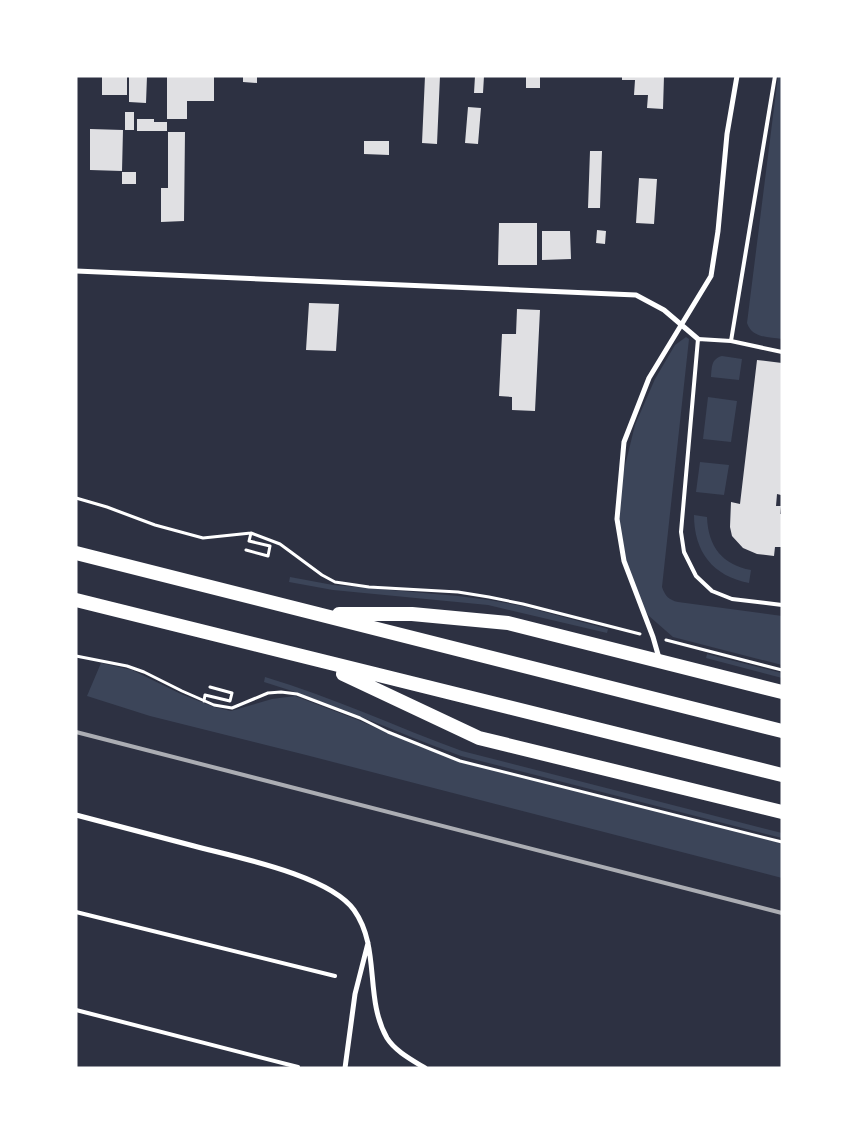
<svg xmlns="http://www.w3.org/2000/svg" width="858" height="1144" viewBox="0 0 858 1144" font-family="Quicksand,sans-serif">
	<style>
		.green { fill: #3c4559 }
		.building { fill: #e0e0e3 }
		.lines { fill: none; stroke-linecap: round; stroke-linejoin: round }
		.path { stroke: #fff; stroke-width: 3 }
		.service { stroke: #fff; stroke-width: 4 }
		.minor { stroke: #fff; stroke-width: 5 }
		.trunk { stroke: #fff; stroke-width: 14 }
		.rail { stroke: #abadb3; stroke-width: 4 }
	</style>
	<rect width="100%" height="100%" fill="#2d3142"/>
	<!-- green -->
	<path class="green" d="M 778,76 L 782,76 L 782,339 C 768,337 752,338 747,323 Z
		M 686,337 L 689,339 L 662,587 C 665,596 669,600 678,602 L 782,616 L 782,665 L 673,637 L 649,616 L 636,598 L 630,582 L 618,517 L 620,486 L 635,425 L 655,379 L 675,345 Z
		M 722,356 L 742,359 L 739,380 L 711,377 C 712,367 711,359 722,356 Z
		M 708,397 L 737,401 L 731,442 L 703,439 Z
		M 700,462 L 729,465 L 724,495 L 696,492 Z
		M 694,515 L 707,517 C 708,547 723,565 751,570 L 749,583 C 713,576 694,552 694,515 Z
		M 290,577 L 333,585 L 458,596 L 489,600 L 522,606 L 608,629 L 607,633 L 488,605 L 333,590 L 289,582 Z
		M 707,654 L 782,673 L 782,678 L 706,658 Z
		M 101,663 L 132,670 L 181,694 L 214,707 L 231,711 L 272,699 L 295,696 L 358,720 L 418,746 L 459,760 L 782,843 L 782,878 L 306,755 L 150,716 L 87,696 Z
		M 265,677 C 333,697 396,727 462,751 L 782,833 L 782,838 L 461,756 C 395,732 331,702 264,682 Z"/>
	<!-- building -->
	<path class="building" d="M 102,76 L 127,76 L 127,95 L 102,95 Z
		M 129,76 L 147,76 L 146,103 L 129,102 Z
		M 167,76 L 214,76 L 214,101 L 187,101 L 187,119 L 167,119 Z
		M 243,76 L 257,76 L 257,83 L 243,82 Z
		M 425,76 L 440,76 L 437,144 L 422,143 Z
		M 475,76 L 484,76 L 483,93 L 474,93 Z
		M 526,76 L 540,76 L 540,88 L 526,88 Z
		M 622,76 L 664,76 L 663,109 L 647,108 L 648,95 L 634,95 L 635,80 L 622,80 Z
		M 468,107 L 481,108 L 478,144 L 465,143 Z
		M 125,112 L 134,112 L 134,130 L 125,130 Z
		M 137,119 L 154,119 L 154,122 L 167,122 L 167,131 L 137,131 Z
		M 90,129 L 123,130 L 122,171 L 90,170 Z
		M 168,132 L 185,132 L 184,221 L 161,222 L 161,188 L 168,188 Z
		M 364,141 L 389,141 L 389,155 L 364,154 Z
		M 590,151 L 602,151 L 600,208 L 588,208 Z
		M 122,172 L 136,172 L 136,184 L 122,184 Z
		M 639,178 L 657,179 L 654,224 L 636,223 Z
		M 499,223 L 537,223 L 537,265 L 498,265 Z
		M 597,230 L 606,231 L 605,244 L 596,243 Z
		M 542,231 L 570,231 L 571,259 L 542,260 Z
		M 309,303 L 339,304 L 336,351 L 306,350 Z
		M 517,309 L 540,310 L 535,411 L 512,410 L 512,397 L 499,396 L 502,334 L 516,334 Z
		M 757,360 L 782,363 L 782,486 L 781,495 L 777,494 L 776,506 L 781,506 L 780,514 L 782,514 L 782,547 L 775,547 L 774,556 L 757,554 L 743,548 L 732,536 L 730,527 L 731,502 L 740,504 Z"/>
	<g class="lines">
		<!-- path -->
		<path class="path" d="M 76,498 L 107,507 L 155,525 L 203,538 L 251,533 L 280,544 L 322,575 L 335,582 L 369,587 L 458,592 L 489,597 L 523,604 L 640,634
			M 246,550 L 268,556 L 270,546 L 249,541 L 251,533
			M 666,640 L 782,670
			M 76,656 L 127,666 L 144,672 L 182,691 L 214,705 L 232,708 L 268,693 L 281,692 L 297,694 L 360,718 L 388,732 L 460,761 L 782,842
			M 204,701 L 205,695 L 230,701 L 232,693 L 210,687"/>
		<!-- service -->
		<path class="service" d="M 775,76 L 731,341 L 698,339 L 681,532 L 684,552 L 696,576 L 712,591 L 732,599 L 782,605
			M 731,341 L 782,352
			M 76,912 L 335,976
			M 76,1010 L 298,1067"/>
		<!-- minor -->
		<path class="minor" d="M 76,271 L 636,295 L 664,310 L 698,339
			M 659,658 L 653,637 L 624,561 L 617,519 L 624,442 L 649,378 L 711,276 L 718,231 L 727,134 L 737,76
			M 76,815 C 115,825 155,836 194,846 C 235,857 329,875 354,910 C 381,948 364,998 387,1038 C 395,1051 412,1060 425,1068
			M 345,1068 L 355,994 L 368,943"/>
		<!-- trunk -->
		<path class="trunk" d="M 76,553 L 782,731
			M 76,600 L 782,775
			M 339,614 L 412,614 L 508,623 L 782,692
			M 343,674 L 479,738 L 782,812"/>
		<!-- rail -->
		<path class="rail" d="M 76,732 L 782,913"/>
	</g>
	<!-- border -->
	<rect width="858" height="1144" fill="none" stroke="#ffffff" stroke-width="155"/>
</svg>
